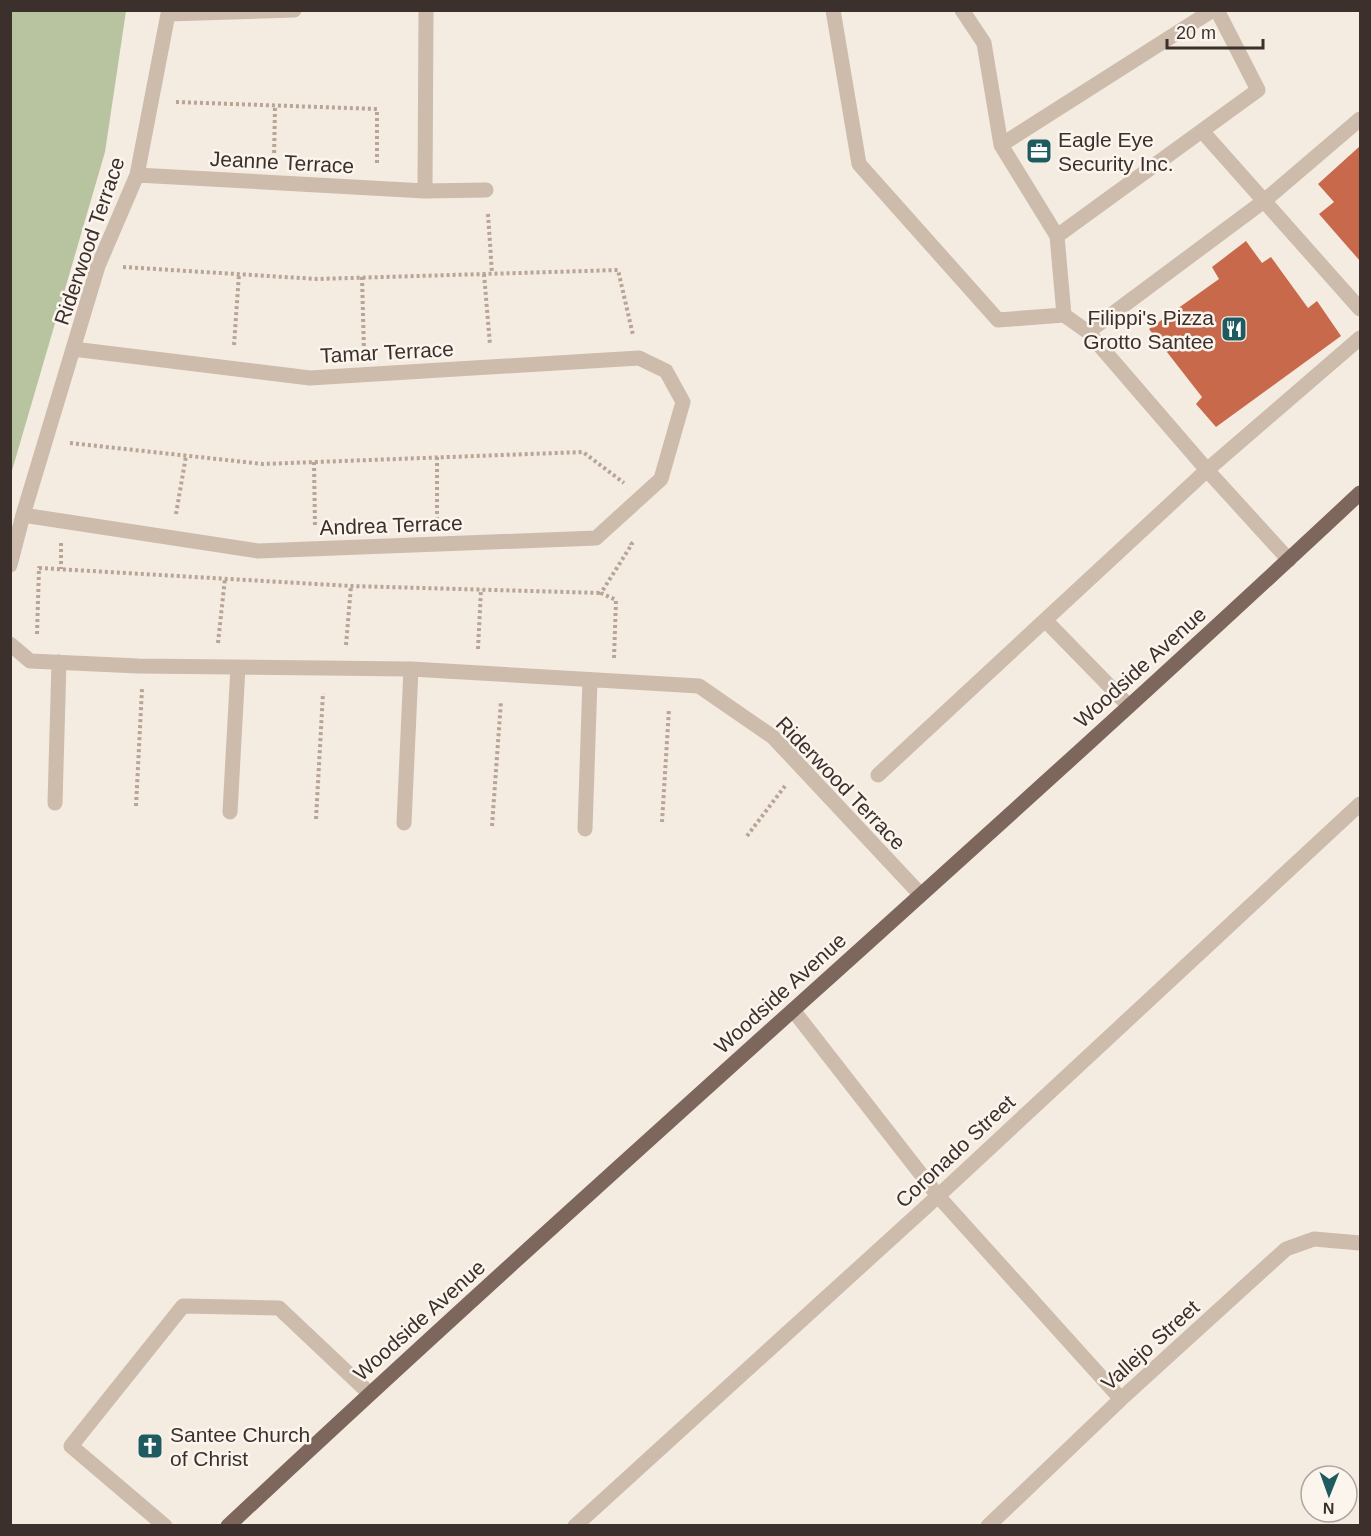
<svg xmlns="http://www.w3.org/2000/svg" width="1371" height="1536" viewBox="0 0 1371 1536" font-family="Helvetica,sans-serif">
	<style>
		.green { fill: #b8c4a0 }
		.building { fill: #c8694b }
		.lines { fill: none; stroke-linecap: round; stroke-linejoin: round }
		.path { stroke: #b9a596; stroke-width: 4; stroke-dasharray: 3 3; stroke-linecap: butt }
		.service { stroke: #cdbbac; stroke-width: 15 }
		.minor { stroke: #cdbbac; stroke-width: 15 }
		.primary { stroke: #7d675c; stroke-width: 15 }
		.labels { text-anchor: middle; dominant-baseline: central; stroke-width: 5; stroke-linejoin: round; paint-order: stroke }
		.poi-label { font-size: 21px; fill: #3b302b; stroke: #fbf5ee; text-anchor: start }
		.street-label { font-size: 21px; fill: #3b302b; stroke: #fbf5ee }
	</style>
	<rect width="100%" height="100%" fill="#f4ebe1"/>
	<!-- green -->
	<path class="green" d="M 11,10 L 126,11 L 105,152 L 11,474 Z"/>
	<!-- building -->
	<path class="building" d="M 1360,146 L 1360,261 L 1319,214 L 1334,202 L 1318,184 Z
		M 1246,241 L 1262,263 L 1271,257 L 1308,308 L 1317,301 L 1341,336 L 1216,427 L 1196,404 L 1202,397 L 1149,329 L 1219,279 L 1212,267 Z"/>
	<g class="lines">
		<!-- path -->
		<path class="path" d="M 176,102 L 377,109 L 377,164
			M 274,159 L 275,106
			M 488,214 L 492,273
			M 123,267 L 317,279 L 618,270 L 633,335
			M 484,274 L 490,345
			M 362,277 L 364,352
			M 234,345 L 239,274
			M 70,443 L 263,464 L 583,452 L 624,483
			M 437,457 L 437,520
			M 314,462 L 315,527
			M 176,514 L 186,456
			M 61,543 L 61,569
			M 37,634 L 39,568 L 351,586 L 601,593
			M 218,643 L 225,578
			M 346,645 L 351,586
			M 478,649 L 481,589
			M 614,658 L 616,600 L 601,593 L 632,544 L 628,541
			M 136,806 L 142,689
			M 316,819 L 323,693
			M 662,822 L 669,709
			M 492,826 L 501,701
			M 747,836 L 785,786"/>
		<!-- service -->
		<path class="service" d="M 833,10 L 859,164 L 998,320 L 1064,315 L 1088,332 L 1207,470 L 1289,560
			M 962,10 L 984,43 L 1001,145 L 1057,236 L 1064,315
			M 1202,131 L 1360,309
			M 1001,145 L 1213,10
			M 1057,236 L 1258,90 L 1217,10
			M 1088,332 L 1264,201 L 1360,119
			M 1045,620 L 1129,706
			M 878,775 L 1207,470 L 1360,338
			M 793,1010 L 938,1196 L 1121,1399
			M 165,1526 L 71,1446 L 183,1306 L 279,1308 L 369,1393
			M 575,1526 L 938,1196 L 1360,804
			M 988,1526 L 1121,1399 L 1286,1249 L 1314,1239 L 1360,1243"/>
		<!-- minor -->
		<path class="minor" d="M 137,175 L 425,191 L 426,10
			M 425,191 L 486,190
			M 23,515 L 258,551 L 596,538 L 661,479 L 683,402 L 666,371 L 639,358 L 310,378 L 73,349
			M 10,565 L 23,515 L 98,266 L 137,175 L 168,14 L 294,10
			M 10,644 L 30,661 L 138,666 L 411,669 L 699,686 L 773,737 L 920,894
			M 55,803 L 59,662
			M 230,812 L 238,667
			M 404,823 L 411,669
			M 585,829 L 590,680"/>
		<!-- primary -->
		<path class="primary" d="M 228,1526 C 601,1176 987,842 1360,493"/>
	</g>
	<!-- icons -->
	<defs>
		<g id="office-square" transform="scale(1.35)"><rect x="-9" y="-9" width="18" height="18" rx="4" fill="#1f5a5e" stroke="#fbf5ee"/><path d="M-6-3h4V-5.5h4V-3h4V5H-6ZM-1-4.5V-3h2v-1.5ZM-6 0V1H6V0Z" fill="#fff"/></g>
		<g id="restaurant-square" transform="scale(1.35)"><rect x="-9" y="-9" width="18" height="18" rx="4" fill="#1f5a5e" stroke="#fbf5ee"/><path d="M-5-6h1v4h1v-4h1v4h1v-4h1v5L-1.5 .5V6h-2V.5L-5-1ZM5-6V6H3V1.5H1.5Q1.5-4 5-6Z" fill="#fff"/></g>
		<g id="church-square" transform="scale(1.35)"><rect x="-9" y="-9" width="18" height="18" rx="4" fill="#1f5a5e" stroke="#fbf5ee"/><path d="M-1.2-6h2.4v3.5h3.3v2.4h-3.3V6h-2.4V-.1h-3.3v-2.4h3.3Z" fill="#fff"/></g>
	</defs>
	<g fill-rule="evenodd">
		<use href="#office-square" x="1039" y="151"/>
		<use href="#restaurant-square" x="1234" y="329"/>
		<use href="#church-square" x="150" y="1446"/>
	</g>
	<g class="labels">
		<!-- poi labels -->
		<g class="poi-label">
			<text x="1058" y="139">Eagle Eye<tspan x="1058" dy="24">Security Inc.</tspan></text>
			<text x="1214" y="317" text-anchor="end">Filippi's Pizza<tspan x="1214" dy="24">Grotto Santee</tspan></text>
			<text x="170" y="1434">Santee Church<tspan x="170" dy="24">of Christ</tspan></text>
		</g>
		<!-- street labels -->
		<g class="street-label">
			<text transform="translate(282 162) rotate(3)">Jeanne Terrace</text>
			<text transform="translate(89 241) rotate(-71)">Riderwood Terrace</text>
			<text transform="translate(387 352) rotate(-3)">Tamar Terrace</text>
			<text transform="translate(391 525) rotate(-2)">Andrea Terrace</text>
			<text transform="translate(1140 667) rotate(-42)">Woodside Avenue</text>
			<text transform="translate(841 783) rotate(46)">Riderwood Terrace</text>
			<text transform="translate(780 993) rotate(-42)">Woodside Avenue</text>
			<text transform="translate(955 1151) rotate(-43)">Coronado Street</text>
			<text transform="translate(419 1320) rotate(-42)">Woodside Avenue</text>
			<text transform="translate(1150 1345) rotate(-42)">Vallejo Street</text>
		</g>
	</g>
	<!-- border -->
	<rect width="1371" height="1536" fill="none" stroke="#3b302b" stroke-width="24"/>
	<!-- north arrow -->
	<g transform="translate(1329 1494) rotate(181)"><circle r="28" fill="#fbf5ee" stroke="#aea6a0" stroke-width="1.5"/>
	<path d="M0-4.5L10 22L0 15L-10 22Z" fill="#1f5a5e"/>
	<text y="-9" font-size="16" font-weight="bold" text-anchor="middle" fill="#3b302b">N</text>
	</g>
	<!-- scale -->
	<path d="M1167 39v9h96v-9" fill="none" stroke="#3b302b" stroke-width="3"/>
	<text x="1176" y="39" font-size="18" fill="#3b302b" stroke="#fbf5ee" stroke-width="4.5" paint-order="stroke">20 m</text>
</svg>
